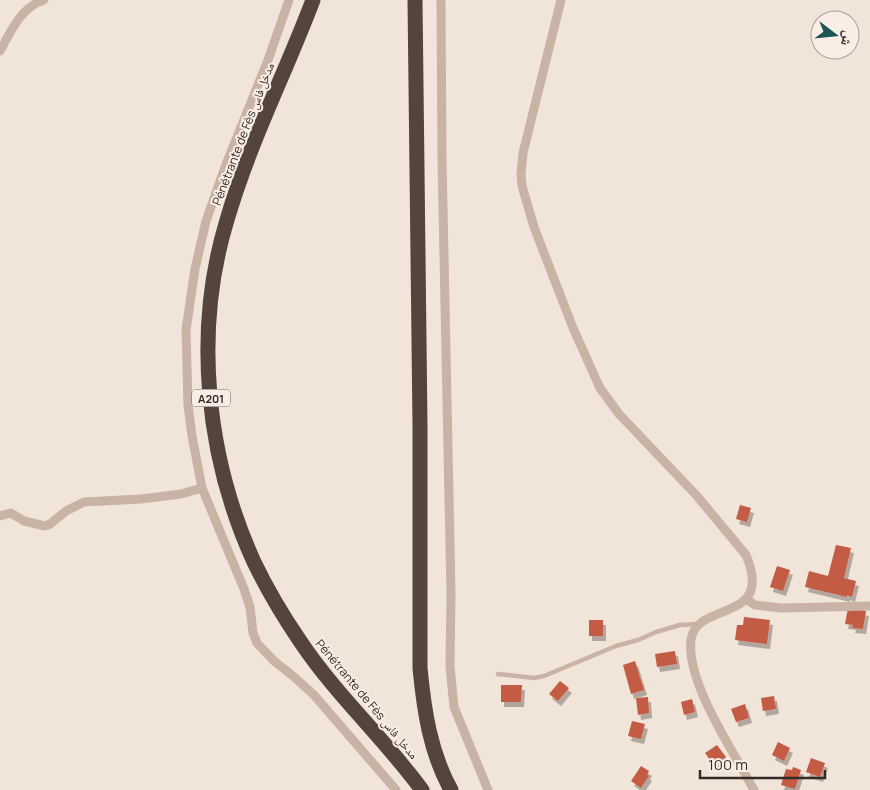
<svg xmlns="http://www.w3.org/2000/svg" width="870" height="790" viewBox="0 0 870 790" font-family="Manrope,'Noto Naskh Arabic',sans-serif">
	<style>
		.building { fill: #c45b44; filter: url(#shadow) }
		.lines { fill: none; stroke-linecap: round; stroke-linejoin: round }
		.service { stroke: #c8b3a5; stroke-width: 4.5 }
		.minor { stroke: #c8b3a5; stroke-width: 9 }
		.motorway { stroke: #55433e; stroke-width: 15 }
		.labels { text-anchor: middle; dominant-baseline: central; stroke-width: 4; stroke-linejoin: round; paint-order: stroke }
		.shield { fill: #f9eee5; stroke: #6f655f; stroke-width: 1 }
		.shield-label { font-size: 11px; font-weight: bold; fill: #342a26 }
		.street-label { font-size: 12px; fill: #342a26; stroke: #f9eee5 }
	</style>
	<defs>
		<filter id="shadow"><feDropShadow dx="3" dy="5" stdDeviation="0" flood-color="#0004"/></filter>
	</defs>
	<rect width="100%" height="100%" fill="#f1e4d9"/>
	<!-- building -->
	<path class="building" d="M 740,505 L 751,508 L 747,522 L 736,519 Z
		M 836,545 L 851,548 L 844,578 L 856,581 L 852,597 L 847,595 L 847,597 L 805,587 L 809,571 L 828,576 Z
		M 777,566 L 790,570 L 783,591 L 770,587 Z
		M 848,608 L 866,611 L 863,629 L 852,628 L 853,625 L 845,624 Z
		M 744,617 L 770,620 L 767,644 L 735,640 L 737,625 L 743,625 Z
		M 589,620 L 603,620 L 603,636 L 589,636 Z
		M 675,651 L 677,664 L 657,667 L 655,654 Z
		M 635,661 L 644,690 L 631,694 L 623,665 Z
		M 560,681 L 569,688 L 558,701 L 549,694 Z
		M 501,685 L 522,685 L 521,702 L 501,702 Z
		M 774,696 L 776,709 L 763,711 L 761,698 Z
		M 648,697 L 649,713 L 638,715 L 636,698 Z
		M 692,699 L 695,712 L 684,715 L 681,702 Z
		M 745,704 L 749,718 L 736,722 L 731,709 Z
		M 632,721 L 645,724 L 641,739 L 628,736 Z
		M 778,742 L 790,748 L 784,761 L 772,755 Z
		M 717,745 L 726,757 L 714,765 L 705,753 Z
		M 811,758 L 825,763 L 820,777 L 806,772 Z
		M 641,766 L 649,771 L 647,775 L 649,776 L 641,788 L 631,781 Z
		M 793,767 L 801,770 L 795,789 L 781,785 L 786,769 L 792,770 Z"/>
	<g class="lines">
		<!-- service -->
		<path class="service" d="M 498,674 L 534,678 L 544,676 L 616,646 L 638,640 L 656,632 L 680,625 L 698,624"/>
		<!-- minor -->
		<path class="minor" d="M 289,0 L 268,60 L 225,167 L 206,221 L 195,269 L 186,330 L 188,405 L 192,436 L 202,488 L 244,589 L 250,607 L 253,633 L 257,643 L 274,661 L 293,676 L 314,695 L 396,790
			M 441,0 L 442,159 L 451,594 L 450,666 L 454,707 L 488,790
			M 561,0 L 523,153 L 521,174 L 522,186 L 534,227 L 573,328 L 600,388 L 619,414 L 697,496 L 746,555 C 775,624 696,600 691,640 C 686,683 734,752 754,790
			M 0,51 C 11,31 21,7 44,0
			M 0,516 L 11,513 L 24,521 L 45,526 L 50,524 L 66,511 L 84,502 L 141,499 L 181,494 L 202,488
			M 746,599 L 755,605 L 781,608 L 870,606"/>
		<!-- motorway -->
		<path class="motorway" d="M 313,0 C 285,74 249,144 227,220 C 193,331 206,457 254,562 C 267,589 283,616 300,641 C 336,695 384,738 422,790
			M 415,0 L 420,426 L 420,668 C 424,710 430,752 451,790"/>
	</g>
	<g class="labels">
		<!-- shield labels -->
		<rect class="shield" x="192" y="389.5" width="38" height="17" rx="4"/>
		<g class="shield-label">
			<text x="211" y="398">A201</text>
		</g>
		<!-- street labels -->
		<g class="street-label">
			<text transform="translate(243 134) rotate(-69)">Pénétrante de Fès مدخل فاس</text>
			<text transform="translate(367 699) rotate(50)">Pénétrante de Fès مدخل فاس</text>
		</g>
	</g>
	<!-- north arrow -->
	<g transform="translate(835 35) rotate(106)"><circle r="24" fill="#f9eee5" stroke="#aaa099"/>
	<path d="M0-4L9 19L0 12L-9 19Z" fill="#1d5455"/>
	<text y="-8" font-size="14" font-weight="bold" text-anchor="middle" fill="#342a26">ش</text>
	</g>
	<!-- scale -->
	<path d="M700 770v8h125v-8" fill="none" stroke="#342a26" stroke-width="2.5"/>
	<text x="708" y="770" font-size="15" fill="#342a26" stroke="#f9eee5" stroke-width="4" paint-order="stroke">100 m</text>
</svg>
